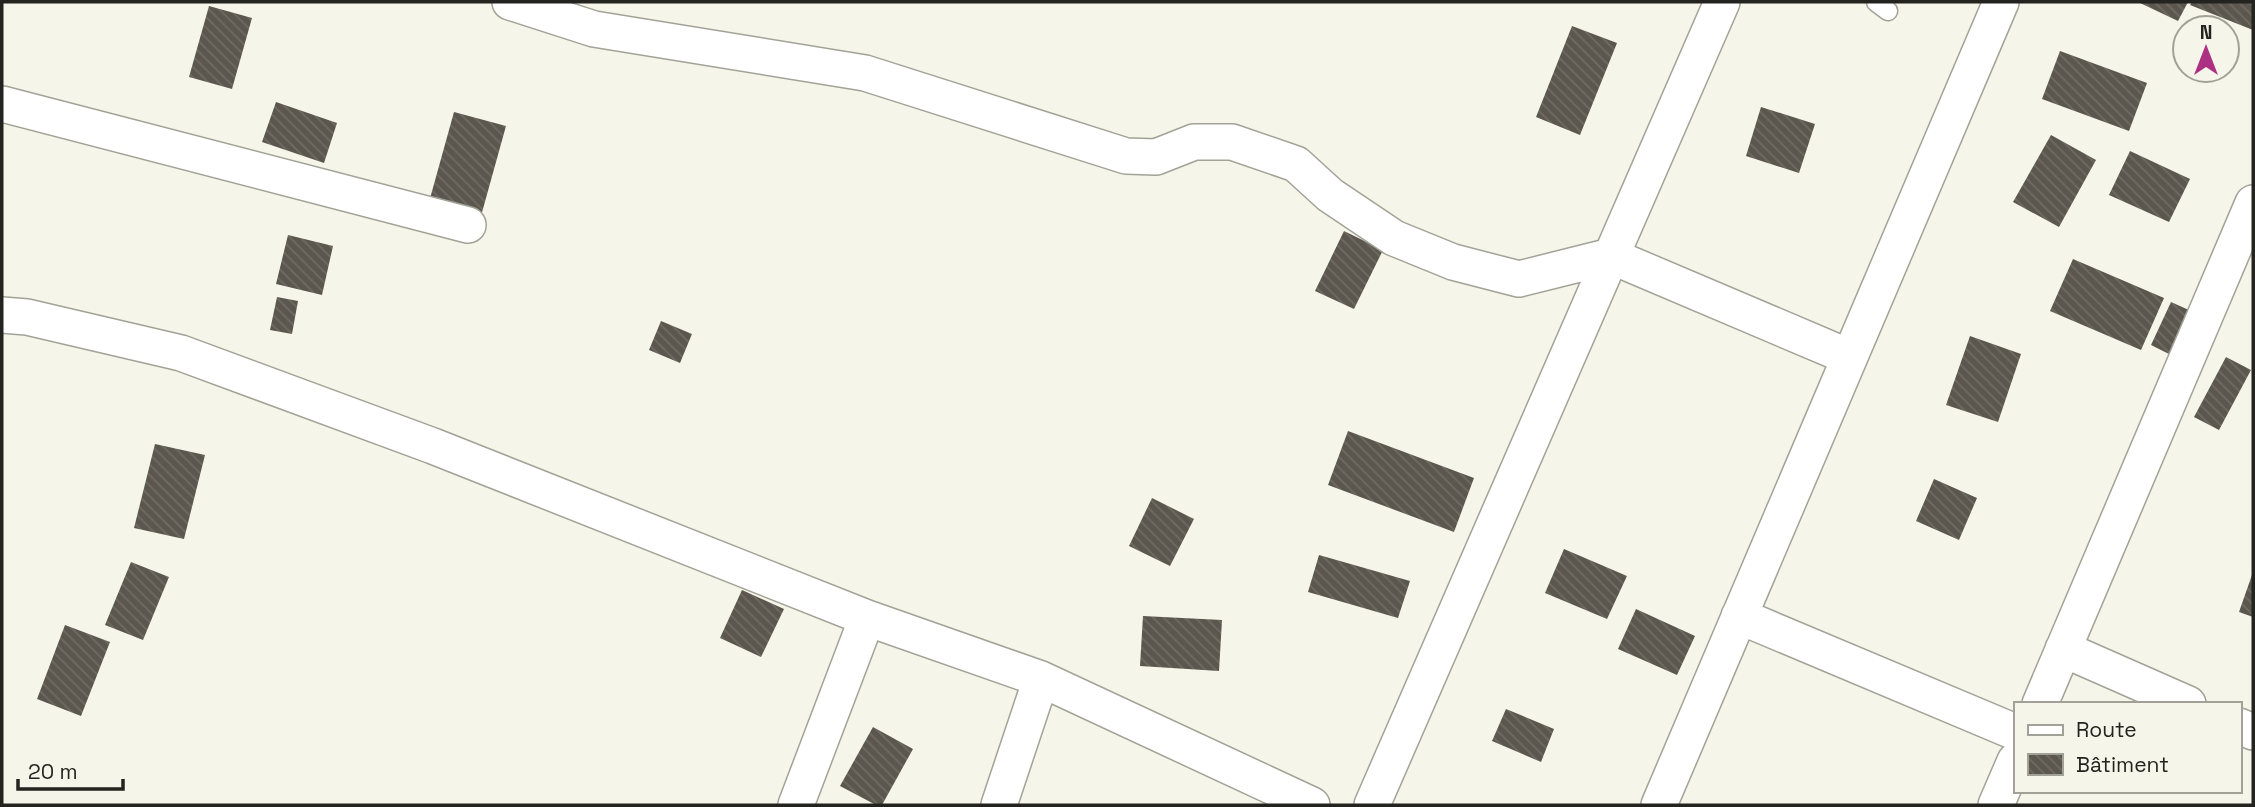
<svg xmlns="http://www.w3.org/2000/svg" width="2255" height="807" viewBox="0 0 2255 807" font-family="'Space Grotesk',sans-serif">
	<style>
		.building { fill: url(#building-back-hatch) }
		.lines { fill: none; stroke-linecap: round; stroke-linejoin: round }
		.lane-casing { stroke: #a2a397; stroke-width: 21 }
		.street-casing { stroke: #a2a397; stroke-width: 38 }
		.lane { stroke: #fff; stroke-width: 18 }
		.street { stroke: #fff; stroke-width: 35 }
	</style>
	<defs>
		<pattern id="building-back-hatch" width="6" height="6" patternUnits="userSpaceOnUse" patternTransform="scale(1.75)"><rect width="6" height="6" fill="#5c574e"/><path d="M-1 5l2 2M0 0l6 6M5-1l2 2" fill="none" stroke="#6f6b64"/></pattern>
	</defs>
	<rect width="100%" height="100%" fill="#f5f5e9"/>
	<!-- building -->
	<path class="building" d="M 2138,2 L 2188,2 L 2178,21 Z
		M 2192,2 L 2253,2 L 2253,30 L 2190,5 Z
		M 209,6 L 252,18 L 232,89 L 189,77 Z
		M 1572,26 L 1617,43 L 1580,135 L 1536,117 Z
		M 2060,51 L 2147,83 L 2129,131 L 2042,99 Z
		M 276,102 L 337,123 L 324,163 L 262,142 Z
		M 1761,107 L 1815,124 L 1799,173 L 1746,156 Z
		M 454,112 L 506,126 L 481,216 L 429,202 Z
		M 2051,135 L 2096,160 L 2059,227 L 2013,202 Z
		M 2130,151 L 2190,179 L 2169,222 L 2109,195 Z
		M 1344,231 L 1383,250 L 1354,309 L 1315,291 Z
		M 288,235 L 333,246 L 322,295 L 276,284 Z
		M 2073,259 L 2164,298 L 2141,350 L 2050,311 Z
		M 277,297 L 298,301 L 292,334 L 270,330 Z
		M 2171,302 L 2191,311 L 2171,355 L 2151,345 Z
		M 661,321 L 692,334 L 680,363 L 649,350 Z
		M 1970,336 L 2021,354 L 1998,422 L 1946,405 Z
		M 2226,357 L 2251,370 L 2219,430 L 2194,417 Z
		M 1348,431 L 1474,478 L 1454,532 L 1328,485 Z
		M 155,444 L 205,455 L 184,539 L 134,528 Z
		M 1934,479 L 1977,498 L 1959,540 L 1916,521 Z
		M 1152,498 L 1194,519 L 1170,566 L 1129,546 Z
		M 1564,549 L 1627,576 L 1607,619 L 1545,593 Z
		M 1319,555 L 1410,581 L 1398,618 L 1308,592 Z
		M 131,562 L 169,577 L 143,640 L 105,625 Z
		M 2253,572 L 2253,617 L 2239,612 Z
		M 742,590 L 784,609 L 761,657 L 720,638 Z
		M 1636,609 L 1695,636 L 1677,675 L 1618,649 Z
		M 1143,616 L 1222,620 L 1219,671 L 1140,666 Z
		M 65,625 L 110,642 L 81,716 L 37,699 Z
		M 1506,709 L 1554,729 L 1541,762 L 1492,741 Z
		M 873,727 L 913,749 L 882,805 L 876,805 L 840,786 Z"/>
	<g class="lines">
		<!-- lane casing -->
		<g class="lane-casing">
			<path id="lane" d="M 1876,2 L 1888,11"/>
		</g>
		<!-- street casing -->
		<g class="street-casing">
			<path id="street" d="M 510,2 L 594,29 L 865,73 L 1126,156 L 1156,157 L 1194,142 L 1232,142 L 1296,164 L 1330,195 L 1394,238 L 1453,262 L 1519,279 L 1611,256 L 1849,357
				M 2,104 L 468,225
				M 2,315 L 27,317 L 181,353 L 433,446 L 867,618 L 1041,679 L 1312,805
				M 1739,616 L 2015,732
				M 2063,649 L 2188,704
				M 2040,704 L 2253,203
				M 2239,726 L 2253,732
				M 796,805 L 867,618
				M 999,805 L 1041,679
				M 1372,805 L 1722,2
				M 1659,805 L 2001,2
				M 1996,805 L 2015,761"/>
		</g>
		<!-- lane -->
		<use href="#lane" class="lane"/>
		<!-- street -->
		<use href="#street" class="street"/>
	</g>
	<!-- border -->
	<rect width="2255" height="807" fill="none" stroke="#23231f" stroke-width="7"/>
	<!-- legend -->
	<rect x="2014" y="702" width="228" height="91" fill="#f5f5e9" stroke="#a1a198" stroke-width="2"/>
	<rect x="2028" y="725" width="35" height="10" fill="#ffffff" stroke="#a1a198" stroke-width="2"/>
	<text x="2076" y="737" font-size="21" fill="#23231f">Route</text>
	<rect x="2028" y="754" width="35" height="21" fill="url(#building-back-hatch)" stroke="#a1a198" stroke-width="2"/>
	<text x="2076" y="772" font-size="21" fill="#23231f">Bâtiment</text>
	<!-- north arrow -->
	<g transform="translate(2206 49)"><circle r="33" fill="#f5f5e9" stroke="#a1a198" stroke-width="2"/>
	<path d="M0-5L12 26L0 18L-12 26Z" fill="#ad3183"/>
	<text y="-10" font-size="19" font-weight="bold" text-anchor="middle" fill="#23231f">N</text>
	</g>
	<!-- scale -->
	<path d="M18 779v10h105v-10" fill="none" stroke="#23231f" stroke-width="3.5"/>
	<text x="28" y="779" font-size="21" fill="#23231f" stroke="#f5f5e9" stroke-width="5" paint-order="stroke">20 m</text>
</svg>
